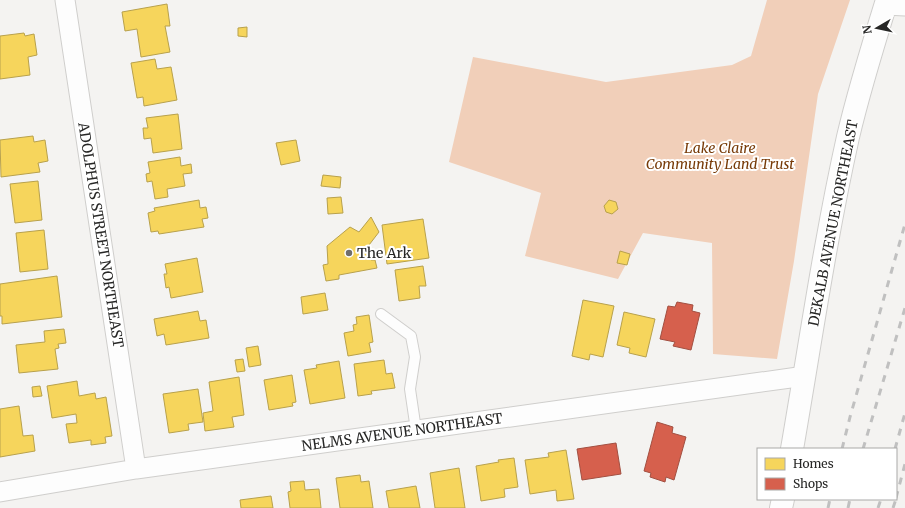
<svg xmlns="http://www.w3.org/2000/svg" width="905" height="508" viewBox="0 0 905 508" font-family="Merriweather,serif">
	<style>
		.green { fill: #f1cfb9 }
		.homes { fill: #f6d55c; stroke: #b8a14c }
		.shops { fill: #d6604d; stroke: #a24f41 }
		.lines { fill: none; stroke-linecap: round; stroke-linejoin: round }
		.lane-casing { stroke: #cfcecc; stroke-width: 12 }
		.street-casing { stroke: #cfcecc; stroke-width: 21 }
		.secondary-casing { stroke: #cfcecc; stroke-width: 24 }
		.lane { stroke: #fdfdfd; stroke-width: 10 }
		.street { stroke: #fdfdfd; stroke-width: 19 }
		.secondary { stroke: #fdfdfd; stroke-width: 22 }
		.rail { stroke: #c0c0c0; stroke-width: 3; stroke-dasharray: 7 7; stroke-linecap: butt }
		.poi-dot { fill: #6f6e6d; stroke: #fff; stroke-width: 1.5 }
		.labels { text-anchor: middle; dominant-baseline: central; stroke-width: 4; stroke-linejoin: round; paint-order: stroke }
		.park-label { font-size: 14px; font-style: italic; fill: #773a07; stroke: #fff }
		.street-label { font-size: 14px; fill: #272726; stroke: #fff }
		.poi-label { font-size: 14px; fill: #272726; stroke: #fff; text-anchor: start }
	</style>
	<rect width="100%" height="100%" fill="#f4f3f1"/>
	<!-- green -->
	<path class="green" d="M 767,0 L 850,0 L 818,94 L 794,261 L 777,359 L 713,354 L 712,243 L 643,233 L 618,279 L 525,256 L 541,193 L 449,162 L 473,57 L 606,82 L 732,65 L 751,56 Z"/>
	<!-- homes -->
	<path class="homes" d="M 167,4 L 170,26 L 165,26 L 170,52 L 141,57 L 137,29 L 125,31 L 122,12 Z
		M 247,27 L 247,37 L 238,36 L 238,28 Z
		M 24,33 L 25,36 L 34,34 L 37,55 L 28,57 L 30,75 L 0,79 L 0,36 Z
		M 155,59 L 157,69 L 171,67 L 177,100 L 144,106 L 143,97 L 137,98 L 131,63 Z
		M 178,114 L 182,149 L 153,153 L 151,138 L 144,139 L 143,128 L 148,128 L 146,118 Z
		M 33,136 L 34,142 L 45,140 L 48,161 L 38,163 L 40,172 L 1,177 L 0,140 Z
		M 296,140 L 300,161 L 281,165 L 276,143 Z
		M 180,157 L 181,166 L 191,164 L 192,173 L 183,174 L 185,186 L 167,189 L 168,197 L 155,199 L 152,181 L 147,182 L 146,174 L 150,173 L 148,162 Z
		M 323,175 L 341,177 L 340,188 L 321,186 Z
		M 38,181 L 42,220 L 15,223 L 10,184 Z
		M 341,197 L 343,213 L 328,214 L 327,198 Z
		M 199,200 L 200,208 L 206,207 L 208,218 L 202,219 L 204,227 L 159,234 L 158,231 L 151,232 L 148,213 L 155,211 L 154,208 Z
		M 609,200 L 616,202 L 618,209 L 612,214 L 606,212 L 604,206 Z
		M 371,217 L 379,232 L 369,245 L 371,260 L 375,260 L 377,268 L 339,275 L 339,279 L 326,281 L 323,265 L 328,264 L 327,246 L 350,227 L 359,232 Z
		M 423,219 L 429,258 L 387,264 L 382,225 Z
		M 44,230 L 48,269 L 20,272 L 16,233 Z
		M 620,251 L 630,254 L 627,265 L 617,263 Z
		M 197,258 L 203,292 L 171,298 L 169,287 L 166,288 L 164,274 L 167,274 L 165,264 Z
		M 423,266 L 426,286 L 419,286 L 420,298 L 399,301 L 395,270 Z
		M 57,276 L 62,317 L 2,324 L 2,316 L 0,316 L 0,284 Z
		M 325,293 L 328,310 L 303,314 L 301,297 Z
		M 583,300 L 614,306 L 603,357 L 590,354 L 589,360 L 572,356 Z
		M 198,311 L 200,321 L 206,320 L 209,338 L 166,345 L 164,334 L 157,336 L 154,319 Z
		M 624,312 L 655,319 L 646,357 L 629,353 L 630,348 L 617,345 Z
		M 369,315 L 373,342 L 369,343 L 371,352 L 348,356 L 344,333 L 354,331 L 353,325 L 357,324 L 356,317 Z
		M 64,329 L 66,343 L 58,344 L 59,348 L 55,349 L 58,369 L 19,373 L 16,345 L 45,342 L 44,331 Z
		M 258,346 L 261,365 L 249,367 L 246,348 Z
		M 243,359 L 245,371 L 237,372 L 235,360 Z
		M 384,360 L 386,374 L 392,373 L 395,388 L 371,391 L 372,394 L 358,396 L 354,364 Z
		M 339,361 L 345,398 L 310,404 L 304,370 L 317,368 L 316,365 Z
		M 292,375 L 296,402 L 292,403 L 293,406 L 269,410 L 264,380 Z
		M 239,377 L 244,415 L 232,417 L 234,427 L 205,431 L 203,413 L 213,411 L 209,382 Z
		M 77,381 L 79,396 L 95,393 L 96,399 L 106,397 L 112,436 L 105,437 L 106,443 L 91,445 L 91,440 L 69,443 L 66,424 L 77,423 L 76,414 L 52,418 L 47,386 Z
		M 40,386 L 42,396 L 33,397 L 32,387 Z
		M 198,389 L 203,422 L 188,424 L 189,430 L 169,433 L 163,394 Z
		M 19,406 L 23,436 L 33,435 L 35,451 L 0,457 L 0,409 Z
		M 566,450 L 574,499 L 557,501 L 556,490 L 530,494 L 525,460 L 549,457 L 548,453 Z
		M 514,458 L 518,487 L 504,489 L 505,497 L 481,501 L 476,466 L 499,462 L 498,460 Z
		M 459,468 L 465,508 L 435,508 L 430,473 Z
		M 360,475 L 361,482 L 369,481 L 373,508 L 340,508 L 336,478 Z
		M 304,481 L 305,490 L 319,489 L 321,508 L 290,508 L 288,492 L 291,491 L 290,482 Z
		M 416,486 L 420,508 L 389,508 L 386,491 Z
		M 271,496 L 273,508 L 241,508 L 240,500 Z"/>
	<!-- shops -->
	<path class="shops" d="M 677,302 L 693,305 L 692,311 L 700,313 L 691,350 L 673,346 L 675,342 L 660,339 L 668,306 L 675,307 Z
		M 657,422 L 673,427 L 672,433 L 686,437 L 674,480 L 666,477 L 665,482 L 650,477 L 651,473 L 644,471 Z
		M 616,443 L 621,474 L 582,480 L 577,449 Z"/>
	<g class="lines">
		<!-- lane casing -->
		<g class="lane-casing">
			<path id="lane" d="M 381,314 L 411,336 L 415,357 L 410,389 L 416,430"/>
		</g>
		<!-- street casing -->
		<g class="street-casing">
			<path id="street" d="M 65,0 L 136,469
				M 885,5 L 905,6
				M 0,492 L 136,469 L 805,376"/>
		</g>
		<!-- secondary casing -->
		<g class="secondary-casing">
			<path id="secondary" d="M 792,449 C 810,345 825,240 848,137 C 859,90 873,45 887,0
				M 781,508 L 783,499"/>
		</g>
		<!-- lane -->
		<use href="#lane" class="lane"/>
		<!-- street -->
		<use href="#street" class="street"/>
		<!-- secondary -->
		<use href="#secondary" class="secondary"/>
		<!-- rail -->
		<path class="rail" d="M 842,449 L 850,417 L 905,224
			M 863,449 L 905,308
			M 895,449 L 905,413
			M 896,498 L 905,464
			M 828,508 L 830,499
			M 848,508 L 850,499
			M 878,508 L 881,499
			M 893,508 L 896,499"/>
	</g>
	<!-- markers -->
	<circle class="poi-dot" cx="349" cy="253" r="4"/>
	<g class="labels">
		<!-- park labels -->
		<g class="park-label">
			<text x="720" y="148">Lake Claire<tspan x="720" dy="16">Community Land Trust</tspan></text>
		</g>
		<!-- street labels -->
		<g class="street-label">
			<text transform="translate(833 223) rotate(-79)">DEKALB AVENUE NORTHEAST</text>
			<text transform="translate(101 235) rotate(81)">ADOLPHUS STREET NORTHEAST</text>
			<text transform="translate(402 432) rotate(-8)">NELMS AVENUE NORTHEAST</text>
		</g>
		<!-- poi labels -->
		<g class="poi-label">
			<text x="357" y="253">The Ark</text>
		</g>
	</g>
	<!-- legend -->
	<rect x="757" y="448" width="140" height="52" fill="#ffffff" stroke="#a9a9a8"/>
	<rect x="765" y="458" width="20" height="12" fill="#f6d55c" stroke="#a9a9a8"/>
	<text x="793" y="468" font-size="12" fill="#272726">Homes</text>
	<rect x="765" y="478" width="20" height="12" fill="#d6604d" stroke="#a9a9a8"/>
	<text x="793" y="488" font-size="12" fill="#272726">Shops</text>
	<!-- north arrow -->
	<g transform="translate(877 28) rotate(261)" stroke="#ffffff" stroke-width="3" paint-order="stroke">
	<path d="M0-3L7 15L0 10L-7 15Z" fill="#272726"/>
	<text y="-6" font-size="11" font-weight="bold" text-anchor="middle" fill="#272726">N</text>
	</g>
</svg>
